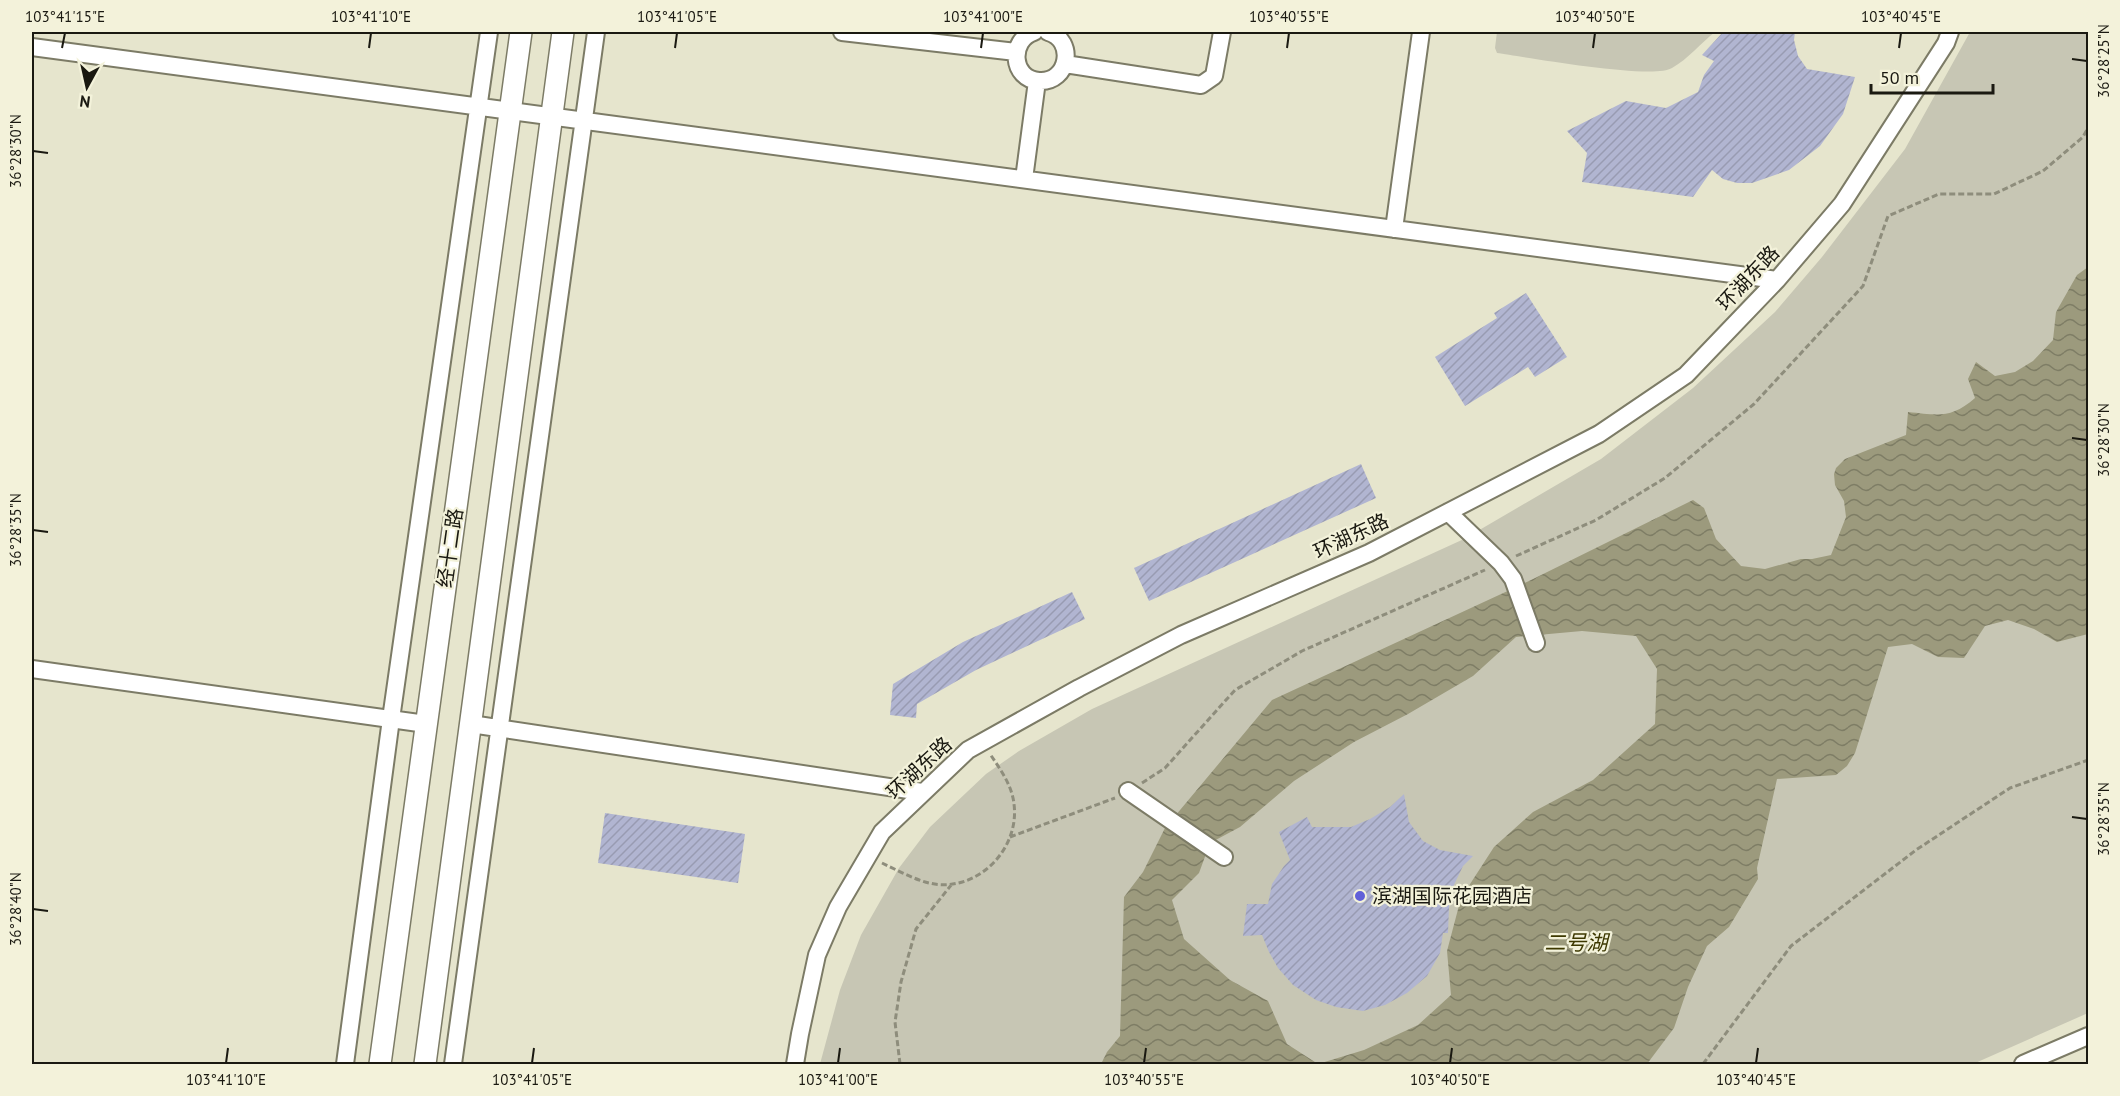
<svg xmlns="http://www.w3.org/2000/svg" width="2120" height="1096" viewBox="0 0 2120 1096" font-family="'PT Sans','Noto Sans SC',sans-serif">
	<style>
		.green { fill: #c7c6b4 }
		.water { fill: url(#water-waves); fill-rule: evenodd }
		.building { fill: url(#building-hatch) }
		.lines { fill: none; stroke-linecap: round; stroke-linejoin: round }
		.minor-casing { stroke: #7c7b66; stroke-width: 20 }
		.major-casing { stroke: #7c7b66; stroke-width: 24 }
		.path { stroke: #8e8d7c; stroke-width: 3; stroke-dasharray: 6 3; stroke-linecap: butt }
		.minor { stroke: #fff; stroke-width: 16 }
		.major { stroke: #fff; stroke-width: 21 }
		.ticks { fill: none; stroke: #1a1911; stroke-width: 2 }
		.poi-dot { fill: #6160d8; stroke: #f3f2da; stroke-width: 2 }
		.labels { text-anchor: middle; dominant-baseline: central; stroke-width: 4.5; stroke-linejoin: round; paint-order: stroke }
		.street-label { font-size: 20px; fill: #1a1911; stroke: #f3f2da }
		.poi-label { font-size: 20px; fill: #1a1911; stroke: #f3f2da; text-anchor: start }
		.water-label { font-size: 21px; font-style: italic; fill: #3d3800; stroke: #f3f2da }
		.neatline { fill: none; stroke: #1a1911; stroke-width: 2 }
		.ticks-label { font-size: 15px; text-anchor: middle; fill: #1a1911 }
	</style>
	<defs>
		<pattern id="water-waves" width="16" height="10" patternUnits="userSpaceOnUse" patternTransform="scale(1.5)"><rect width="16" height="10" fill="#9c9a7d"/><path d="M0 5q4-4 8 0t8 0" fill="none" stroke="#7e7d65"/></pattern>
		<pattern id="building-hatch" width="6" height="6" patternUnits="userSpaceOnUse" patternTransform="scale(1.5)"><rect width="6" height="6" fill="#b1b5d1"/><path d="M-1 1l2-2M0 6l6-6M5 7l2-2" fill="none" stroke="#989bb2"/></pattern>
	</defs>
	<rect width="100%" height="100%" fill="#e6e5cd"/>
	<!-- green -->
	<path class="green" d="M 1497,32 L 1715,32 C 1701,43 1688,59 1672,68 C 1653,80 1526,57 1497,53 L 1495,48 Z
		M 1970,32 L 2088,32 L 2088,1013 L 1973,1064 L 820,1064 L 840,990 L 861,935 L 899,868 L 930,827 L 986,774 L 1019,751 L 1092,709 L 1464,539 L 1601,459 L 1693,388 L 1775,312 L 1822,257 L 1905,149 Z"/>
	<!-- water -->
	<path class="water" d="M 2088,267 L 2088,634 L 2057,642 L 2034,629 L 2008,620 L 1985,626 L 1964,658 L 1938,657 L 1912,644 L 1888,647 L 1855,753 L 1847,766 L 1836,775 L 1777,779 L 1757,868 L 1758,879 L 1729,927 L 1707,946 L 1688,987 L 1674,1028 L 1647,1064 L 1101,1064 L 1107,1052 L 1120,1036 L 1124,897 L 1143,872 L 1165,828 L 1272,700 L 1529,581 L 1693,500 L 1704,508 L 1716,539 L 1741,566 L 1765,569 L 1801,559 L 1812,559 L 1831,555 L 1846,517 L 1844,501 L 1835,485 L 1834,474 L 1836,468 L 1845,459 L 1906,435 L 1908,412 C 1938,415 1951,419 1975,398 L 1968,379 L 1976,362 L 1995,376 L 2015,372 L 2033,361 L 2053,340 L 2056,312 L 2077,275 ZM 1582,631 L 1636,636 L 1657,669 L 1655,724 L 1593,780 L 1533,812 L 1494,847 L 1461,898 L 1447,951 L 1451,995 L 1418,1025 L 1364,1050 L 1318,1064 L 1287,1044 L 1268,1001 L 1230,980 L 1184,939 L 1172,900 L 1199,873 L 1210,843 L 1240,827 L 1294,781 L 1354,742 L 1408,714 L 1473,676 L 1516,637 Z"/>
	<!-- building -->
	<path class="building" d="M 1723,32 L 1795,32 L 1794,40 L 1798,56 L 1807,69 L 1855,77 L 1843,114 L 1820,146 L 1789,170 L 1752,183 L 1737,183 L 1723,179 L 1712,170 L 1693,197 L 1582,182 L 1587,153 L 1567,131 L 1626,101 L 1666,108 L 1698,92 L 1704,75 L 1714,61 L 1702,55 Z
		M 1526,293 L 1567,357 L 1535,377 L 1528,367 L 1465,406 L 1435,357 L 1497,318 L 1494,313 Z
		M 1361,464 L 1376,498 L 1149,601 L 1134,568 Z
		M 1072,592 L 1085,619 L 976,670 L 917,704 L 916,718 L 890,715 L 893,684 L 963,642 Z
		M 1404,794 L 1409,822 L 1423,841 L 1440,850 L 1473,856 L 1463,866 L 1452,889 L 1449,907 L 1448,933 L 1443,933 L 1440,953 L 1427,976 L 1407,993 L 1385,1005 L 1363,1011 L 1336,1007 L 1316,1000 L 1293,985 L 1278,968 L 1269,952 L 1262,935 L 1243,936 L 1247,904 L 1268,904 L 1272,884 L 1284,866 L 1290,860 L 1279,832 L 1307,817 L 1312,827 L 1351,827 L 1370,819 L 1390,807 Z
		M 605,813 L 745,834 L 738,883 L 598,863 Z"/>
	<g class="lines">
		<!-- minor casing -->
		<g class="minor-casing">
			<path id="minor" d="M 842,32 L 1016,52
				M 1034,32 C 1009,40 1011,79 1039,81 C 1069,83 1076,40 1048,32
				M 32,47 L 1777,280
				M 1065,64 L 1201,85 L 1214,76 L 1222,32
				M 1024,179 L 1037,81
				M 1394,229 L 1421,32
				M 1448,512 L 1501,563 L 1513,579 L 1536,643
				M 32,669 L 426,724
				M 471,724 L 922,792
				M 1128,791 L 1224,857
				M 345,1064 L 391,719 L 489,32
				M 453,1064 L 596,32
				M 795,1064 L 800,1034 L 817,955 L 838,907 L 882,832 L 968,750 L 1079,688 L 1181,635 L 1369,553 L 1599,434 L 1686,375 L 1777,280 L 1842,204 L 1946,43 L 1950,32
				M 2023,1064 L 2088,1036"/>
		</g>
		<!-- major casing -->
		<g class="major-casing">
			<path id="major" d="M 380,1064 L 521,32
				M 425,1064 L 563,32"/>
		</g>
		<!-- path -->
		<path class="path" d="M 1516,556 L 1596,520 L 1665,478 L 1754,404 L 1863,286 L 1888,216 L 1939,194 L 1994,194 L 2043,171 L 2083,137 L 2088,128
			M 1142,783 L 1165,768 L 1235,690 L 1302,651 L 1485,570
			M 1010,837 L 1115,798
			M 882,863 C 897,870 913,879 929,883 C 976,894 1020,850 1014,804 C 1012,785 1000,769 990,754
			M 900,1064 L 895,1022 L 901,982 L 916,929 L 952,884
			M 1703,1064 L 1791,946 L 1916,850 L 2010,788 L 2088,760"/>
		<!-- minor -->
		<use href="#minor" class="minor"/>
		<!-- major -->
		<use href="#major" class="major"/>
	</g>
	<!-- ticks -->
	<path class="ticks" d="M 62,48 L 65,33M 369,48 L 371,33M 675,48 L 677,33M 981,48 L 983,33M 1287,48 L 1289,33M 1593,48 L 1595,33M 1899,48 L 1901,33M 2072,59 L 2087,61M 33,151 L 48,153M 2072,438 L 2087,440M 33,530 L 48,532M 2072,817 L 2087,819M 33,909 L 48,911M 226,1063 L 228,1048M 532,1063 L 534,1048M 838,1063 L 840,1048M 1144,1063 L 1146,1048M 1450,1063 L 1452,1048M 1756,1063 L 1758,1048"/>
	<!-- markers -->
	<circle class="poi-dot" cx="1360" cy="896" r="6"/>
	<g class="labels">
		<!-- street labels -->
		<g class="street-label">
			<text transform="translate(1748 278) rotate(-47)">环湖东路</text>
			<text transform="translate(1351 536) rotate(-25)">环湖东路</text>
			<text transform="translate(450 548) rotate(-82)">经十二路</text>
			<text transform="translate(919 768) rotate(-43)">环湖东路</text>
		</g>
		<!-- poi labels -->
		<g class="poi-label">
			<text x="1372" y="896">滨湖国际花园酒店</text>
		</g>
		<!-- water labels -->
		<g class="water-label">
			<text x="1576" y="942">二号湖</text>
		</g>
	</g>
	<!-- border -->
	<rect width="2120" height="1096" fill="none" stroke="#f3f2da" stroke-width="66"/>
	<!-- north arrow -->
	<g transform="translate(87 87) rotate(188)" stroke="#f3f2da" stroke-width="4.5" paint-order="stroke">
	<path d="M0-4.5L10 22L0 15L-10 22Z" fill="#1a1911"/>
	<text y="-9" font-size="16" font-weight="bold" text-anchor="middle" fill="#1a1911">N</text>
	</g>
	<!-- scale -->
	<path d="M1871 84v9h122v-9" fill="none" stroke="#1a1911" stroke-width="3"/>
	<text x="1880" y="84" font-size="18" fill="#1a1911" stroke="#f3f2da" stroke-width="4.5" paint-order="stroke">50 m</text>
	<rect x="33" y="33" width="2054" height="1030" class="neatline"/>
	<g class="ticks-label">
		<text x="65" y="22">103°41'15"E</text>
		<text x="371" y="22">103°41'10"E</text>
		<text x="677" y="22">103°41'05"E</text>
		<text x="983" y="22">103°41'00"E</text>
		<text x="1289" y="22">103°40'55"E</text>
		<text x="1595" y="22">103°40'50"E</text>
		<text x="1901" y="22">103°40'45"E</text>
		<text transform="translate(2104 61) rotate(-90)" y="5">36°28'25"N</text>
		<text transform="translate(16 151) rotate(-90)" y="5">36°28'30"N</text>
		<text transform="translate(2104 440) rotate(-90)" y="5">36°28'30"N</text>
		<text transform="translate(16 530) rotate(-90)" y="5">36°28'35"N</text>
		<text transform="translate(2104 819) rotate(-90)" y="5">36°28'35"N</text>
		<text transform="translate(16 909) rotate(-90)" y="5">36°28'40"N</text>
		<text x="226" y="1085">103°41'10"E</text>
		<text x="532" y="1085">103°41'05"E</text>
		<text x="838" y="1085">103°41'00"E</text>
		<text x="1144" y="1085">103°40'55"E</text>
		<text x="1450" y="1085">103°40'50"E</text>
		<text x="1756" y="1085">103°40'45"E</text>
	</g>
</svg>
